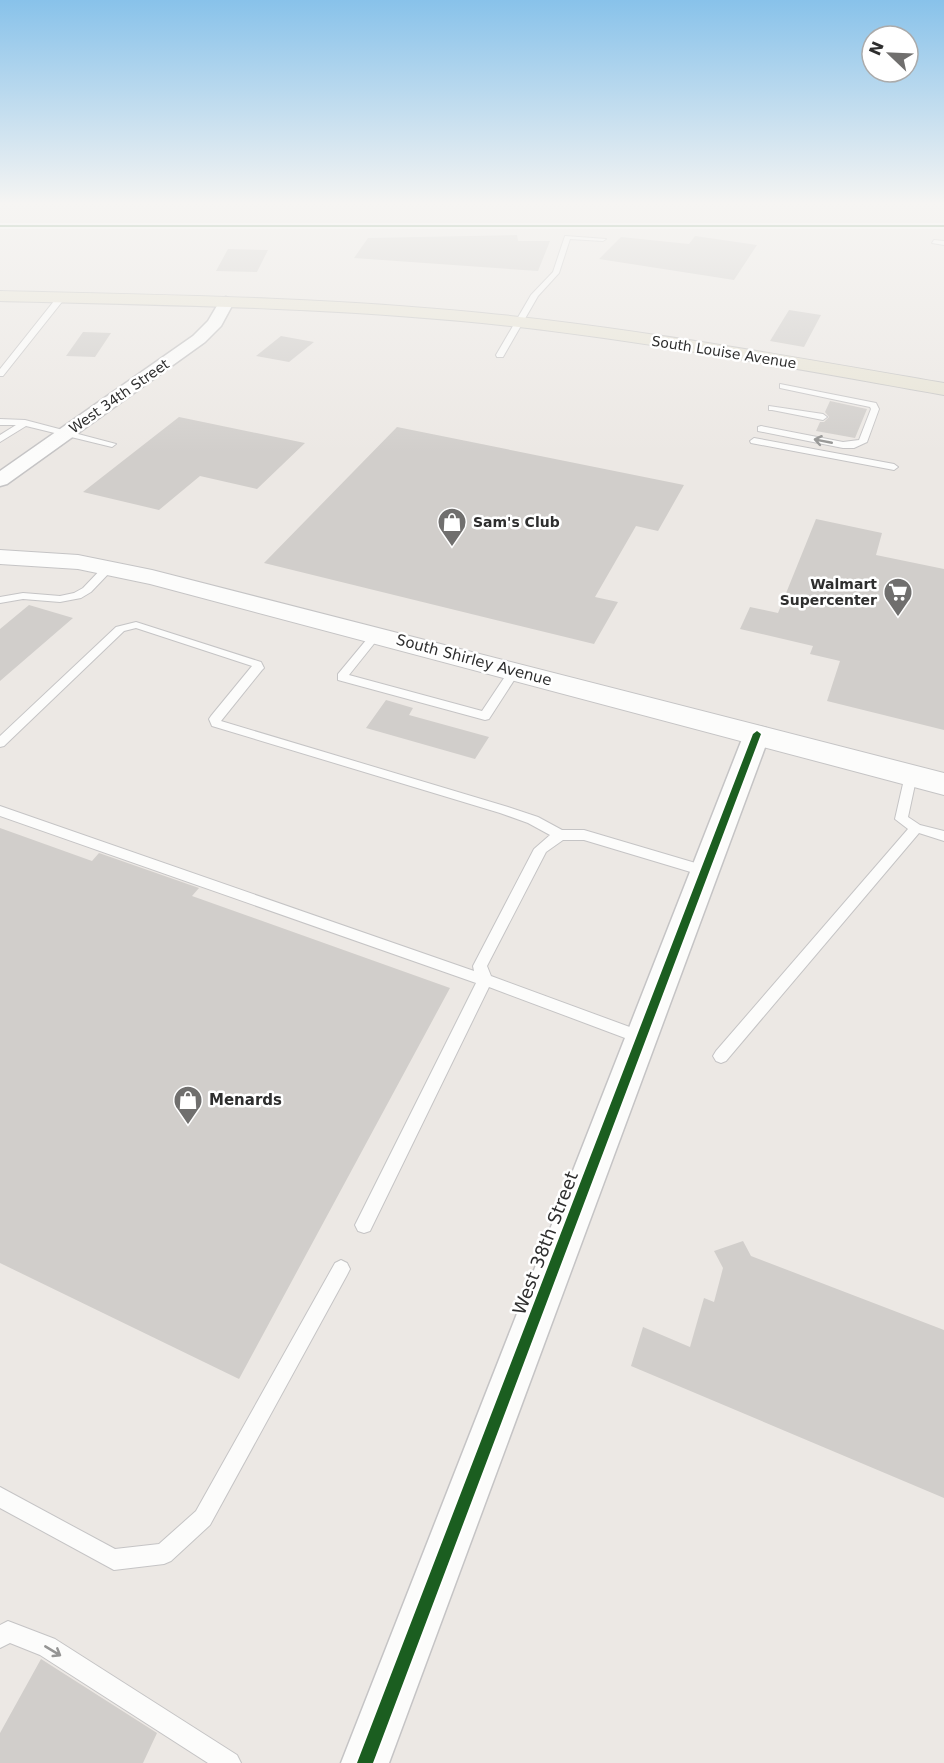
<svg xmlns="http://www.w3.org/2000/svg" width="944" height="1763" viewBox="0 0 944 1763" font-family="'DejaVu Sans',sans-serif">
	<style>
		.building { fill: #d1cecb }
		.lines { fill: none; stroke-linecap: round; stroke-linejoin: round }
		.lane-casing { stroke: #c5c4c5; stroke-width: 2 }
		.street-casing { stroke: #c5c4c5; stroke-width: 3 }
		.secondary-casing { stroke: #c5c4c5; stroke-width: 2 }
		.primary-casing { stroke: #c6c5c4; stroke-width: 2 }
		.lane { fill: #fcfcfb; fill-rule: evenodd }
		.street { fill: #fcfcfb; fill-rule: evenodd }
		.secondary { fill: #fcfcfb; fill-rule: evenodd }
		.primary { fill: #e8e4d6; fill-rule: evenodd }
		.cycleway-casing { stroke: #fff; stroke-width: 4 }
		.cycleway { fill: #1b5e20; fill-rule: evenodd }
		.oneway { stroke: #959594 }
		.labels { text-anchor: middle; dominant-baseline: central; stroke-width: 5; stroke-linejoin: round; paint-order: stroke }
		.far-street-label { font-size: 14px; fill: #2e2e2e; stroke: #fff }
		.far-poi-label { font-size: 14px; font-weight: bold; fill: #2e2e2e; stroke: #fff; text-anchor: start }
		.street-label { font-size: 15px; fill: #2e2e2e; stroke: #fff }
		.poi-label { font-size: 15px; font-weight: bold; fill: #2e2e2e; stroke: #fff; text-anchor: start }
		.near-street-label { font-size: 18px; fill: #2e2e2e; stroke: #fff }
	</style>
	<rect width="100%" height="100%" fill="#ece8e4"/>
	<!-- building -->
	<path class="building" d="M 517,235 L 518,241 L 550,241 L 538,271 L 354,258 L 368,238 Z
		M 695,236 L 757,245 L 734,280 L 599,259 L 621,237 L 689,244 Z
		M 228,249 L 268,250 L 257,272 L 216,271 Z
		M 789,310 L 821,315 L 804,347 L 770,341 Z
		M 83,332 L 111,333 L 95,357 L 66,356 Z
		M 281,336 L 314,342 L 289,362 L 256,356 Z
		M 830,401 L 867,409 L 855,438 L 816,431 L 820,422 L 824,422 L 829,417 L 825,412 Z
		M 179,417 L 305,443 L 257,489 L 200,476 L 159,510 L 83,492 Z
		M 397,427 L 684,485 L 658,531 L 636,526 L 595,597 L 618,602 L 594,644 L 264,563 Z
		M 816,519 L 882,533 L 876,555 L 944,569 L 944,730 L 827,701 L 840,661 L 810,654 L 813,646 L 740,629 L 750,607 L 778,613 Z
		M 29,605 L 73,618 L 0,681 L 0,629 Z
		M 386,700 L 413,708 L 409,715 L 489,737 L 475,759 L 366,728 Z
		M 0,828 L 92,861 L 99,853 L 199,888 L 192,896 L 450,988 L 239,1379 L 0,1263 Z
		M 743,1241 L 751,1256 L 944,1330 L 944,1498 L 631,1366 L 643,1327 L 690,1347 L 704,1298 L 714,1302 L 723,1268 L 714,1251 Z
		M 41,1659 L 157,1733 L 143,1763 L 0,1763 L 0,1733 Z"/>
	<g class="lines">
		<!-- lane casing -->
		<g class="lane-casing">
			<path id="lane" d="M 565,236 L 606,239 L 603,241 L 570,239 L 559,273 L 538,296 L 503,357 L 497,357 L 496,355 L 531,295 L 553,272 Z
				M 934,240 L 944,241 L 944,245 L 932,243 Z
				M 58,296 L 65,298 L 3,376 L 0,376 L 0,369 Z
				M 780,384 L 876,403 L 879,409 L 867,442 L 854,448 L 843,448 L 758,431 L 758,427 L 761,426 L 843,442 L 859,440 L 871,409 L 870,407 L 780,388 Z
				M 769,406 L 823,414 L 827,417 L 823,420 L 772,410 L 769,410 Z
				M 0,419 L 25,420 L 116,444 L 112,447 L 26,426 L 0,442 L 0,435 L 16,425 L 0,425 Z
				M 754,438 L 894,464 L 898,467 L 894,470 L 751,443 L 750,441 Z
				M 109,564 L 114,567 L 113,569 L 91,592 L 81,598 L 60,602 L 23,599 L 0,603 L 0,597 L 23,593 L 60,596 L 74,593 L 83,588 L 105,565 Z
				M 136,622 L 261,662 L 264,668 L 262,670 L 221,721 L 508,807 L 538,817 L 562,830 L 584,830 L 709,867 L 711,871 L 704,876 L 584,840 L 563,840 L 546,852 L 487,966 L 491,976 L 646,1033 L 649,1038 L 646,1043 L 641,1044 L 489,987 L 370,1231 L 364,1233 L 358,1231 L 355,1225 L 476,983 L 0,816 L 0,806 L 474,971 L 473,966 L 534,849 L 550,835 L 528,823 L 500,813 L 212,726 L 209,719 L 211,716 L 252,666 L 136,628 L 124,631 L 4,746 L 0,747 L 0,736 L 116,627 Z
				M 376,632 L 381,635 L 349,675 L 482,711 L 510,669 L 518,669 L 520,671 L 489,719 L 485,720 L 338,680 L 338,674 L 372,633 Z
				M 911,771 L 917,775 L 908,817 L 920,825 L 944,831 L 944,841 L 919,833 L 726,1061 L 721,1063 L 716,1061 L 713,1056 L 716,1051 L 908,829 L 895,819 L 905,775 Z
				M 341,1260 L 347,1263 L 350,1269 L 347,1275 L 210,1525 L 171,1561 L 164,1564 L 114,1570 L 0,1508 L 0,1487 L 115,1549 L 159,1544 L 196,1511 L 335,1263 Z
				M 8,1621 L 55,1639 L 237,1755 L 241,1763 L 208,1763 L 40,1655 L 10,1643 L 0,1648 L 0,1625 Z"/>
		</g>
		<!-- street casing -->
		<g class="street-casing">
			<path id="street" d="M 226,297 L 234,302 L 221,326 L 205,342 L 7,484 L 0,486 L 0,471 L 193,336 L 208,321 L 221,299 Z
				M 757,726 L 766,728 L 770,734 L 389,1763 L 341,1763 L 744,734 L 748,728 Z"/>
		</g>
		<!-- secondary casing -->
		<g class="secondary-casing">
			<path id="secondary" d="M 0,550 L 78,555 L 152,570 L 944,773 L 944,795 L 150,584 L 78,569 L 0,564 Z"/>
		</g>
		<!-- primary casing -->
		<g class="primary-casing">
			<path id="primary" d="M 0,291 C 161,295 322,297 482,313 C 637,328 790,357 944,383 L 944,395 C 790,368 637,339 482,323 C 322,307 161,305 0,301 Z"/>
		</g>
		<!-- lane -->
		<use href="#lane" class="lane"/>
		<!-- street -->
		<use href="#street" class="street"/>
		<!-- secondary -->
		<use href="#secondary" class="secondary"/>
		<!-- primary -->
		<use href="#primary" class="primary"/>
		<!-- cycleway casing -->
		<g class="cycleway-casing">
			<path id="cycleway" d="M 0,225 L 944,225 L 944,227 L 0,227 Z
				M 757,731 L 761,734 L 373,1763 L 357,1763 L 753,734 Z"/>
		</g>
		<!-- cycleway -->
		<use href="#cycleway" class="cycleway"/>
	</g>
	<!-- one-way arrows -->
	<defs><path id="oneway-shaft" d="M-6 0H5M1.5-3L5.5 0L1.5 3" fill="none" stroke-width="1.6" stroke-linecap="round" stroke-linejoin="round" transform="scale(1.5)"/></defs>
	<g class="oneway">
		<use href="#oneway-shaft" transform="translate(823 441) rotate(-169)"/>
		<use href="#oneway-shaft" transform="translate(53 1651) rotate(31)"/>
	</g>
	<!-- sky -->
	<linearGradient id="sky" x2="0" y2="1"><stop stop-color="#88c2ea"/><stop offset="0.45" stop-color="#f6f5f3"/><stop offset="1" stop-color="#f6f5f3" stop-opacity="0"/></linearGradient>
	<rect width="944" height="453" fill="url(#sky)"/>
	<!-- icons -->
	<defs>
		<g id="shop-pin" transform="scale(1.5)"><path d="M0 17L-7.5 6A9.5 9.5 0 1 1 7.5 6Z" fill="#706f6e" stroke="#fff"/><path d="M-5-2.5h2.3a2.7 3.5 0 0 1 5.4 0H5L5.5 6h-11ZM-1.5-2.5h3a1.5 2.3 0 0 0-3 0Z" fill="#fff"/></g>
		<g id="supermarket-pin" transform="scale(1.5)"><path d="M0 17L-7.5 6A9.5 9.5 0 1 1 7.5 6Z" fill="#706f6e" stroke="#fff"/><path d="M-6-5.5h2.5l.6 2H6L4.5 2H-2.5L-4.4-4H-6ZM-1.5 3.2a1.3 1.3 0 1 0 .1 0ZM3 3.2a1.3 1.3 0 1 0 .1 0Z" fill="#fff"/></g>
	</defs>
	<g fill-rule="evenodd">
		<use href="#shop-pin" x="452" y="522"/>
		<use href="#supermarket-pin" x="898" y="592"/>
		<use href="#shop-pin" x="188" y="1100"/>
	</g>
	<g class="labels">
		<!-- far-street labels -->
		<g class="far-street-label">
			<text transform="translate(724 352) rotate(9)">South Louise Avenue</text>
			<text transform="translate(119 396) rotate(-35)">West 34th Street</text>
		</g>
		<!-- far-poi labels -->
		<g class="far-poi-label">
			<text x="473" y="522">Sam's Club</text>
			<text x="877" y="584" text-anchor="end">Walmart<tspan x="877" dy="16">Supercenter</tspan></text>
		</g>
		<!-- street labels -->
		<g class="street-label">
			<text transform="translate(474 660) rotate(15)">South Shirley Avenue</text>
		</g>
		<!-- poi labels -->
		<g class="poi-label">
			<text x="209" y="1100">Menards</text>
		</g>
		<!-- near-street labels -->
		<g class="near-street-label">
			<text transform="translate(545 1243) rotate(-69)">West 38th Street</text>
		</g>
	</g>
	<!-- north arrow -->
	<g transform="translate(890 54) rotate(293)"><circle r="28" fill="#ffffff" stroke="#ababab" stroke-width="1.5"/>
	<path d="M0-4.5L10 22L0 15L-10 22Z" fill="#706f6e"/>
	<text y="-9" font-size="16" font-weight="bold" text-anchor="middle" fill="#2e2e2e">N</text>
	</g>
</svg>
